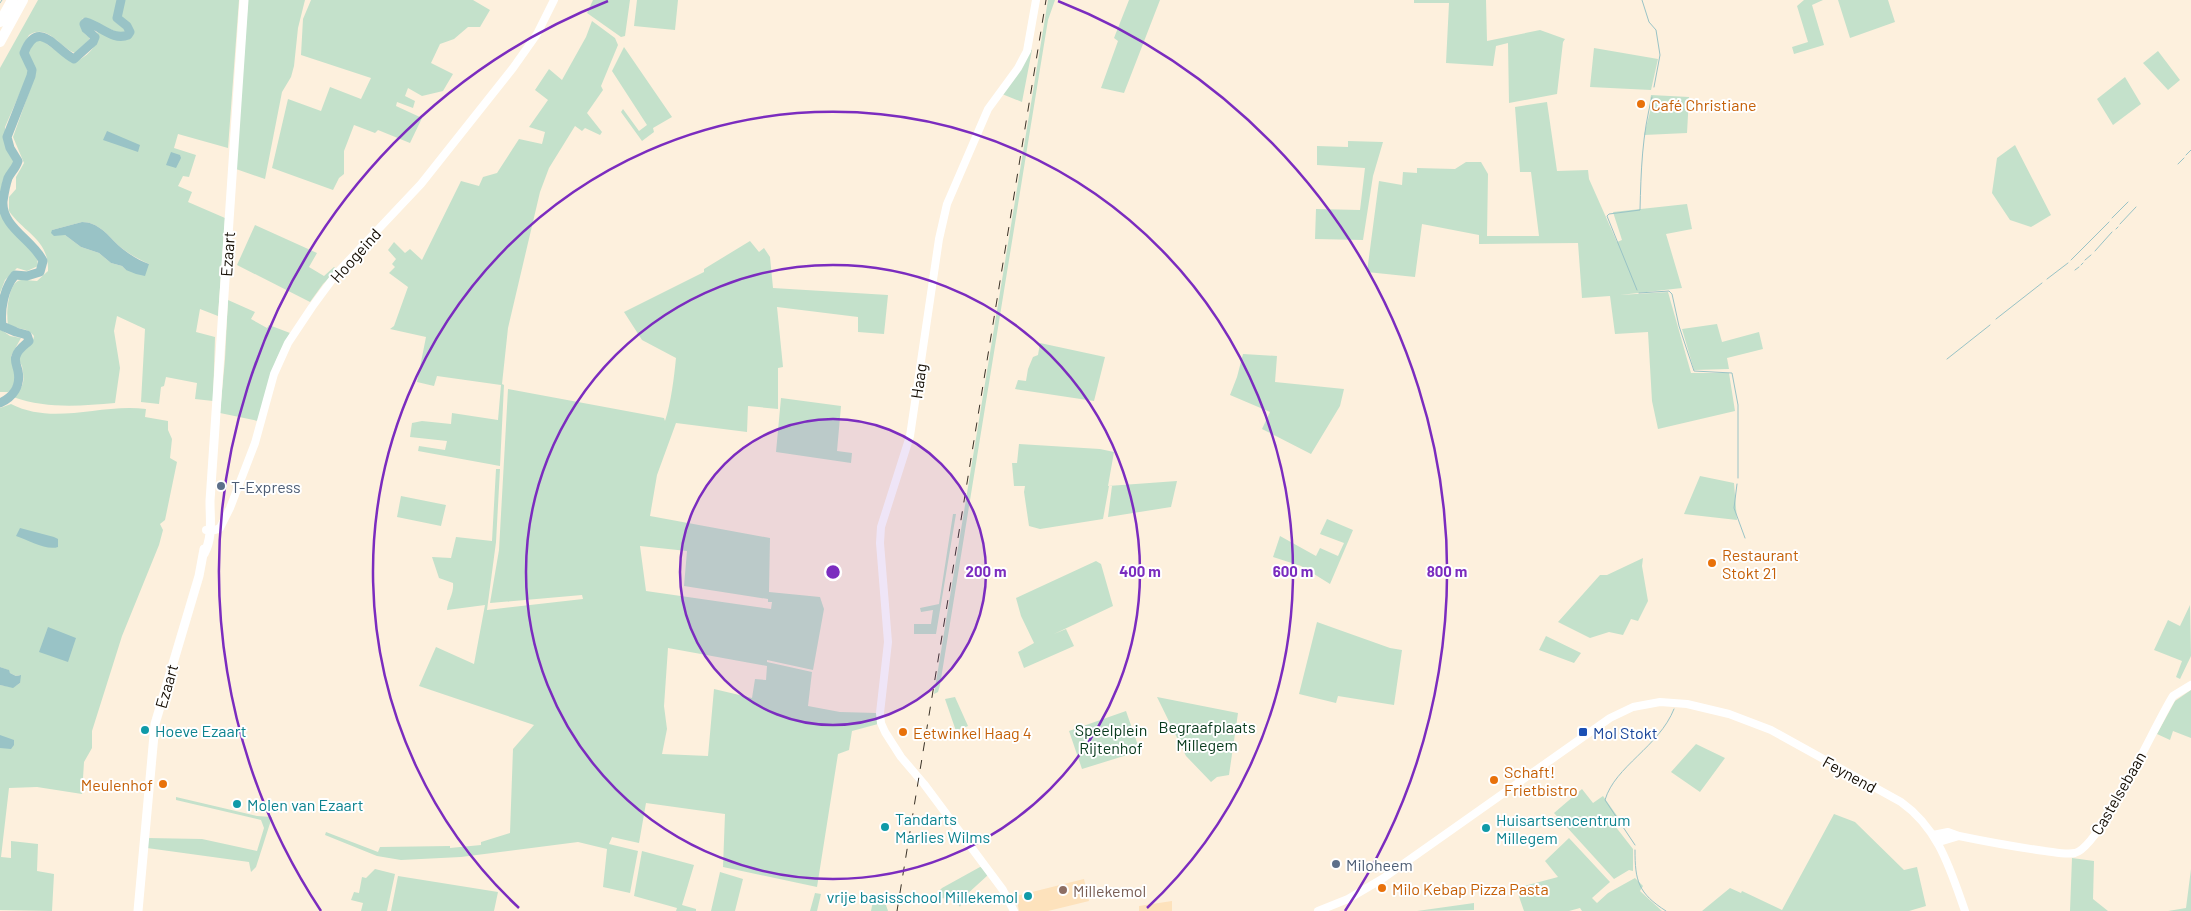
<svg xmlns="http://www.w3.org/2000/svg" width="2191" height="911" viewBox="0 0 2191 911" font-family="Barlow,sans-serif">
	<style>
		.built { fill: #fde2bc }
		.green { fill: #c4e1cb; fill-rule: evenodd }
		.water { fill: #99c3c6 }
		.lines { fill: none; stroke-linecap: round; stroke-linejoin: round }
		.stream { stroke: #99c3c6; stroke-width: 1 }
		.river { stroke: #99c3c6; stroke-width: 9 }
		.tertiary { stroke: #fff; stroke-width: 8 }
		.secondary { stroke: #fff; stroke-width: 9 }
		.trunk { stroke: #fff; stroke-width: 10 }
		.rail { stroke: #393126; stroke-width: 1; stroke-dasharray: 9 9; stroke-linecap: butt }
		.ring { fill: none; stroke: #7b2cbf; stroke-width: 2.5 }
		.food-dot { fill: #e8710a; stroke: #fff; stroke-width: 2 }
		.service-dot { fill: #5c6f8a; stroke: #fff; stroke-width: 2 }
		.culture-dot { fill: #0f9aa8; stroke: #fff; stroke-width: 2 }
		.transit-dot { fill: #1a4fb4; stroke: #fff; stroke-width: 2 }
		.education-dot { fill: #8d6e63; stroke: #fff; stroke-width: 2 }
		.labels { text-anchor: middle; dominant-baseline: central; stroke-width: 4; stroke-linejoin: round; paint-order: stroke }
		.food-label { font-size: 16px; fill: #c56008; stroke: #fff; text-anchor: start }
		.street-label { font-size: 16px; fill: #140d03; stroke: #fff }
		.service-label { font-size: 16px; fill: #4e5e75; stroke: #fff; text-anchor: start }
		.park-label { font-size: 16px; fill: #073a1c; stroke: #fff }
		.culture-label { font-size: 16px; fill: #0d838f; stroke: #fff; text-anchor: start }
		.transit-label { font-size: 16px; fill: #164399; stroke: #fff; text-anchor: start }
		.education-label { font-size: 16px; fill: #785e54; stroke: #fff; text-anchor: start }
		.centre { fill: #7b2cbf; stroke: #fff; stroke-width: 2.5 }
		.ring-label { font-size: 15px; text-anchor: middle; font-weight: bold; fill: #7b2cbf; stroke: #fff; stroke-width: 4; stroke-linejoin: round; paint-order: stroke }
	</style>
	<rect width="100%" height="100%" fill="#fdf0dd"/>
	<!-- built -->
	<path class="built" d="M 1084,879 L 1089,901 L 1048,911 L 1019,911 L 1016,896 Z
		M 1172,901 L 1172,911 L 1139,911 L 1139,906 Z"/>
	<!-- green -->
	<path class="green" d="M 38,0 L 117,0 L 114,21 L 126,30 L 122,34 L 83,18 C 78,26 82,32 89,37 L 89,40 L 75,53 C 60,48 48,23 29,35 L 20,51 L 28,72 L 26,79 L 5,127 L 5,144 L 13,160 L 13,165 L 3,180 L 0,194 L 0,68 Z
		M 124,0 L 239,0 L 228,148 L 178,134 L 174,148 L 196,155 L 189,177 L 183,176 L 178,186 L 192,192 L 188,202 L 225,218 L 218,316 L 200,309 L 196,332 L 215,337 L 213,401 L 195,399 L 197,383 L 166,377 L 164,386 L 161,387 L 159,404 L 141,402 L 145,329 L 117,316 L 114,331 L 120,368 L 115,403 C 80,406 47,409 13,397 C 24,386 25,383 22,366 C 21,364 19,361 19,359 C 20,349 33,346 34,336 C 28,327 17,330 8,324 C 6,315 8,281 21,280 C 25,279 32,281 37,281 L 48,271 C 49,239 25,234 9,211 L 9,197 L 16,189 L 16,177 L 24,163 L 13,137 L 33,81 L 35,68 L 28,53 L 35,40 L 41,40 L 72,62 C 84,61 102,43 97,31 L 99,30 L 116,38 L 129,39 L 132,31 L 120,16 ZM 82,222 C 98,222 108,235 118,245 C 127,253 138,259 149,264 L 126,270 L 122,266 L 111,263 L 99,253 L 81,247 L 65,235 L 52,230 Z
		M 248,0 L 305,0 L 298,28 L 294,66 L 291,77 L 282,92 L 265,179 L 236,169 Z
		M 311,0 L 473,0 L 490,10 L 480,27 L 468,27 L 454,39 L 440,44 L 431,63 L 453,74 L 443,91 L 422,96 L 408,88 L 405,96 L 415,101 L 413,108 L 397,102 L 396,106 L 422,118 L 410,143 L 378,130 L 375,133 L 354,125 L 344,151 L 344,174 L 339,178 L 333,190 L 272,168 L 288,99 L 321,111 L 330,87 L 361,99 L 371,78 L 301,55 L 303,19 Z
		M 593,0 L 630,0 L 625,36 L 621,37 L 587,13 Z
		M 637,0 L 678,0 L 675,30 L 634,26 Z
		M 1048,0 L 1055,0 L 1048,20 L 1040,69 L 940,685 L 938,692 L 934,694 Z
		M 1129,0 L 1160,0 L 1124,93 L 1101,88 L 1118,41 L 1114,38 Z
		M 1414,0 L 1486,0 L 1487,41 L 1540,30 L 1565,39 L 1563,42 L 1557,94 L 1509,103 L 1508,43 L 1496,46 L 1493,66 L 1446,63 L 1449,3 L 1414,3 Z
		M 1804,0 L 1823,0 L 1812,5 L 1824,45 L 1794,54 L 1792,47 L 1808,42 L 1797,6 Z
		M 1838,0 L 1888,0 L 1895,22 L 1850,38 Z
		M 592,21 L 615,38 L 618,45 L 601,86 L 603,90 L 587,113 L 602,132 L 600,135 L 585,128 L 582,131 L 575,126 L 549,168 L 540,192 L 508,328 L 502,384 L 504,385 L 500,466 L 418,451 L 419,446 L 445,450 L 447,441 L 410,437 L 412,423 L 422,421 L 451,424 L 452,413 L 498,420 L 501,385 L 437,376 L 434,386 L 417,382 L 426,337 L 390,329 L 394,326 L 408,287 L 389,273 L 395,267 L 392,264 L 396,259 L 388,250 L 394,242 L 405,253 L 410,249 L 422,260 L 461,181 L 479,186 L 483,177 L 497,173 L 519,139 L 542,144 L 545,132 L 529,127 L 548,100 L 535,90 L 549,69 L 562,80 L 586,37 Z
		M 624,47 L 672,117 L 653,128 L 654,132 L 642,141 L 621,112 L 623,109 L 639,131 L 647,125 L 612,71 Z
		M 1594,48 L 1658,59 L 1651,90 L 1590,87 Z
		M 1029,49 L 1032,50 L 1022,102 L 1002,94 Z
		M 2158,51 L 2180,80 L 2168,90 L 2143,63 Z
		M 2125,77 L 2141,104 L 2113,125 L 2097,99 Z
		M 1651,95 L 1689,97 L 1687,133 L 1644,135 L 1651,108 L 1649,107 Z
		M 1547,102 L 1557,171 L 1588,170 L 1589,179 L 1617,242 L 1622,240 L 1613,212 L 1687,204 L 1692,229 L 1666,234 L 1682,288 L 1620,295 L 1668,292 L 1691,373 L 1729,373 L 1735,411 L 1658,429 L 1652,401 L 1648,332 L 1615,334 L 1610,296 L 1582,298 L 1578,243 L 1479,244 L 1479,235 L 1422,224 L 1415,277 L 1367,272 L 1379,181 L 1402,185 L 1403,172 L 1417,173 L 1417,168 L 1455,169 L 1466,162 L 1481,162 L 1488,174 L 1487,236 L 1539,236 L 1531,172 L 1520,172 L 1515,107 Z
		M 1348,141 L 1383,142 L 1373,176 L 1363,240 L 1315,239 L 1316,209 L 1360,210 L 1365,168 L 1317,165 L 1317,146 L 1348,147 Z
		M 2015,145 L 2051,215 L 2031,227 L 2010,220 L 1992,193 L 1997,158 Z
		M 0,211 L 15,233 L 37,257 L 38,266 L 27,271 L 17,268 L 5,280 L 0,293 Z
		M 255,225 L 317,253 L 309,267 L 324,276 L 334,267 L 337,270 L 323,284 L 310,302 L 237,265 Z
		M 750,241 L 759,252 L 764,248 L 770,257 L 773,288 L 888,295 L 884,334 L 858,332 L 858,317 L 777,307 L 783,367 L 778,368 L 778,409 L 748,406 L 747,432 L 676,423 L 657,475 L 650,516 L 770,538 L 769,592 L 820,597 L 824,609 L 813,670 L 767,660 L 767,662 L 812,672 L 808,706 L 840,712 L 877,713 L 878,724 L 852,731 L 849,750 L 838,754 L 817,887 L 723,867 L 725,814 L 646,803 L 639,843 L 612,837 L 609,844 L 638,851 L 630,893 L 603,887 L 607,849 L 578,842 L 461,857 L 401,860 L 377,856 L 325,835 L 326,832 L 378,852 L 380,847 L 450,846 L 450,848 L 481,845 L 481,842 L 510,833 L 513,749 L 534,725 L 419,686 L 436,647 L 474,664 L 485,605 L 447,610 C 448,600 454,594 453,583 L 439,578 L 432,557 L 451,558 L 456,537 L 492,541 L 496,469 L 500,469 L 496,542 L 487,610 L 583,599 L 582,595 L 490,603 L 499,550 L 508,389 L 664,418 L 665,421 C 671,403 674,378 676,358 L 642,340 L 624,312 L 704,272 L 704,269 ZM 640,546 L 687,551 L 684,586 L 768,599 L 768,602 L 772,602 L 771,609 L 646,591 ZM 668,648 L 767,666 L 766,680 L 755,679 L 752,698 L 714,689 L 708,756 L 662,754 L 667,729 L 664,706 Z
		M 228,300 L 255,312 L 251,319 L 267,328 L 269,325 L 290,333 L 277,358 L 258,421 L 220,413 L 225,359 Z
		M 1717,324 L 1722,342 L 1759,332 L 1763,349 L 1727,358 L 1729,369 L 1694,370 L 1682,329 Z
		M 0,329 L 10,336 L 21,338 L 11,356 L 16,380 L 10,391 L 8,392 L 0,392 Z
		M 1040,343 L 1105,357 L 1094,401 L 1015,389 L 1018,380 L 1026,381 L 1028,369 L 1033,357 L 1038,355 Z
		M 1243,354 L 1277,356 L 1275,382 L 1344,389 L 1340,406 L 1311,454 L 1262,429 L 1270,412 L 1230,395 L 1237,377 Z
		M 781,398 L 841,406 L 837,451 L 852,453 L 851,463 L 776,452 Z
		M 11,404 C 54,426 101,403 146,409 L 145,417 L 168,421 L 168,430 L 172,439 L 170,458 L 177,462 L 165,520 L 160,524 L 163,530 L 159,545 L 122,636 L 92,731 L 92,748 L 84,762 L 82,794 L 37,787 L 9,788 L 1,857 L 11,858 L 11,841 L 38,844 L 37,871 L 54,874 L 52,911 L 0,910 L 0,685 C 8,686 13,689 20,683 L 20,675 L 16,676 L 10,673 L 8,670 L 0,667 L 0,408 Z
		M 1019,444 L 1100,449 L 1114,452 L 1108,486 L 1177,481 L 1171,507 L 1108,517 L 1112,486 L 1109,486 L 1103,519 L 1040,529 L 1029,526 L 1024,492 L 1025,486 L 1014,486 L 1012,463 L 1017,463 Z
		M 1700,476 L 1734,483 L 1737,520 L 1684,514 Z
		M 401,496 L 446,505 L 441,526 L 397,517 Z
		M 953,514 L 956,514 L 936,634 L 914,634 L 914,624 L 931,624 L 933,610 L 921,612 L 920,608 L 939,604 Z
		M 1327,519 L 1353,530 L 1330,584 L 1301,566 L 1273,557 L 1280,536 L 1316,556 L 1320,548 L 1338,556 L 1344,543 L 1320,534 Z
		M 1643,558 L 1642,566 L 1648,601 L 1638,621 L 1631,619 L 1623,635 L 1609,632 L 1590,638 L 1558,622 L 1600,575 L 1607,575 Z
		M 1096,561 L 1101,564 L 1113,606 L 1054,634 L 1066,629 L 1074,646 L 1024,668 L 1018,652 L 1034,643 L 1021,616 L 1016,598 Z
		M 2190,605 L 2191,656 L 2180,679 L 2176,677 L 2182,661 L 2154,650 L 2168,620 L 2180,626 Z
		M 1317,622 L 1390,648 L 1402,650 L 1394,705 L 1338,696 L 1336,703 L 1299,694 Z
		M 1546,636 L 1581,653 L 1574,663 L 1539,650 Z
		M 2191,690 L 2191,738 L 2173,731 L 2170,740 L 2157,734 L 2175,701 Z
		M 955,697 L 968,726 L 956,731 L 945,699 Z
		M 1157,697 L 1238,713 L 1229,775 L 1217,777 L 1211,782 L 1186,756 Z
		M 1126,711 L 1140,751 L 1082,769 L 1069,731 Z
		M 1696,744 L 1725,758 L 1700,792 L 1671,772 Z
		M 1582,789 L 1593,803 L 1603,796 L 1620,820 L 1615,826 L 1633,849 L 1633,871 L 1629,870 L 1614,879 L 1554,813 Z
		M 176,797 L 257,816 L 272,817 L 256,867 L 251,872 L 249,862 L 147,848 L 148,838 L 202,839 L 257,851 L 264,828 L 261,820 L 176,800 Z
		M 1834,814 L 1855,822 L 1904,870 L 1917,867 L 1926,906 L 1909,911 L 1702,911 L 1730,888 L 1741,893 L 1742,891 L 1782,910 Z
		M 1569,838 L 1610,882 L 1592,898 L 1597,903 L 1608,893 L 1635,878 L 1643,886 L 1640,891 L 1662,911 L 1582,911 L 1580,908 L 1569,911 L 1524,911 L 1516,888 L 1558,877 L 1545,861 Z
		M 642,851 L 694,865 L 682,905 L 696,909 L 696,911 L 676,911 L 677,908 L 634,896 Z
		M 2072,858 L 2094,861 L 2093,899 L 2108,911 L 2070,911 Z
		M 980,867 L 984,868 L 988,875 L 965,896 L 960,907 L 955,899 L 939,898 L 940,890 L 942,888 Z
		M 375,869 L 395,874 L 387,911 L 361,911 L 363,903 L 351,900 L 354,892 L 359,893 L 362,877 L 366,878 Z
		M 2191,869 L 2191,911 L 2168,911 L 2186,908 Z
		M 720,872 L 743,879 L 735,911 L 711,911 Z
		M 398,876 L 498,892 L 494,911 L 391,911 Z
		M 815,893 L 821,894 L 817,911 L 810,911 Z
		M 873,901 L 886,905 L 888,911 L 871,911 Z
		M 1474,903 L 1474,910 L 1417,911 Z"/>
	<!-- water -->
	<path class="water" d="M 107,131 L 140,145 L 138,152 L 103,140 Z
		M 171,152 L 180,155 L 181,158 L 176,168 L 166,165 Z
		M 82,222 C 98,222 108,235 118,245 C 127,253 138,260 149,264 L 145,276 L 136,274 L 126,270 L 122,266 L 111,263 L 99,253 L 81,247 L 65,235 L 54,236 L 51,233 L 52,230 Z
		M 20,528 L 54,537 L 58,539 L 58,547 C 47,551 28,540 16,536 Z
		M 48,627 L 76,638 L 68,662 L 39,652 Z
		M 0,667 L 9,670 L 10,673 L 16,676 L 21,675 L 20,683 L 13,688 L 0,685 Z
		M 0,735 L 14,740 L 14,745 L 11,749 L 0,748 Z"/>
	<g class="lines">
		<!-- stream -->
		<path class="stream" d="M 1642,0 L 1649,22 L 1656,30 L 1660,55 L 1654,87
			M 0,3 L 2,0
			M 2186,155 L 2191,150
			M 2178,164 L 2184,158
			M 2112,218 L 2128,202
			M 2120,224 L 2136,207
			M 2116,229 L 2118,227
			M 2095,251 L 2112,232
			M 2071,260 L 2109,222
			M 2085,260 L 2091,255
			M 2081,265 L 2083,263
			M 2075,270 L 2079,267
			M 2047,279 L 2068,263
			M 1637,290 L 1607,216 L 1609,214 L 1640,210 C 1641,171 1642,135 1652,97
			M 1639,293 L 1669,291 L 1672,294 L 1679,326 L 1694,371 L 1732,373 L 1738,405 L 1738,478
			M 1996,319 L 2042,283
			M 1947,359 L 1990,325
			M 1737,484 L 1734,508 L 1745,538
			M 1635,845 L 1605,800 C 1615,766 1659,747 1674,709
			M 1635,850 C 1635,881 1638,893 1666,911"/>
		<!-- river -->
		<path class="river" d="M 0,403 C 13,397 21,386 18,371 C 17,366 14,361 16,356 C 18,349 25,345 29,341 L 27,335 L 16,332 L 2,326 C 0,309 4,288 15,275 L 27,276 L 40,272 L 43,261 C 33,240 1,227 3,201 C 4,194 6,184 8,178 C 11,172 16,168 18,161 L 10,148 L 7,137 L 31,76 L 32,70 L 24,53 C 38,17 56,50 74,59 L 93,42 L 95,37 L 86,29 L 84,24 L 86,22 C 101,26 113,41 128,35 L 130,32 L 127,26 L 117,18 L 121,0"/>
		<!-- tertiary -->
		<path class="tertiary" d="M 206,530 L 215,530 L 220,528 L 230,508 L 255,443 L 274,374 L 288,343 L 312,307 L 337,273 L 421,184 L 513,68 L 537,34 L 554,0
			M 1933,835 L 1948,832 L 1959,836 C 1988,842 2016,847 2045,851 C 2054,852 2066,855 2075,853 C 2101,846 2155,724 2173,696 L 2191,685
			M 1939,842 L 1959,836
			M 1014,911 L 1003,890 L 924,784 L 901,757 L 885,732 L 881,723 L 880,713 L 888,642 L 880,543 L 881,527 L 910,436 L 939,239 L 947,204 L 988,109 L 1018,68 L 1027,51 L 1036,0
			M 1318,911 L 1348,899 L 1382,879 L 1610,718 L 1633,707 L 1660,702 L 1687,704 L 1729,714 L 1771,730 L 1901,802 C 1939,829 1950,869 1965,911"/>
		<!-- secondary -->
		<path class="secondary" d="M 204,554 C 213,537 210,520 210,501 L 244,0
			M 138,911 L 155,724 L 199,576 L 204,549"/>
		<!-- trunk -->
		<path class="trunk" d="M 0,22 L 12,0
			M 0,42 L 23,0"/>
		<!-- rail -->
		<path class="rail" d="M 897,911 L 1046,0"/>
	</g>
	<!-- distance rings -->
	<circle cx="833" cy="572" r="153" fill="#7b2cbf" fill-opacity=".12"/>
	<g class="ring">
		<circle cx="833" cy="572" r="153"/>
		<circle cx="833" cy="572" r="307"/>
		<path d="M519 908A460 460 0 1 1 1147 908"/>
		<path d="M321 911A614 614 0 0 1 608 1M1058 1A614 614 0 0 1 1345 911"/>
	</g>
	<!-- markers -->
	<g class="food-dot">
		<circle cx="1641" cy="104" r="5"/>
		<circle cx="1712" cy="563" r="5"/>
		<circle cx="903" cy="732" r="5"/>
		<circle cx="1494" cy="780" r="5"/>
		<circle cx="163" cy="784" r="5"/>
		<circle cx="1382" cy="888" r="5"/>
	</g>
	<g class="service-dot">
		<circle cx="221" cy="486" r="5"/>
		<circle cx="1336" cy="864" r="5"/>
	</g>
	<g class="culture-dot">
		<circle cx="145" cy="730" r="5"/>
		<circle cx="237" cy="804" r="5"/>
		<circle cx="885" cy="827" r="5"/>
		<circle cx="1486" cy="828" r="5"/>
		<circle cx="1028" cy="896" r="5"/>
	</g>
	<rect class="transit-dot" x="1578" y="727" width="10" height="10" rx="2.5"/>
	<circle class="education-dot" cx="1063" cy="890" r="5"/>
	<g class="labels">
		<!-- food labels -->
		<g class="food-label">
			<text x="1651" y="104">Café Christiane</text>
			<text x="1722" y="554">Restaurant<tspan x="1722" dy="18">Stokt 21</tspan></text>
			<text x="913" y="732">Eetwinkel Haag 4</text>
			<text x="1504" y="771">Schaft!<tspan x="1504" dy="18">Frietbistro</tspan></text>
			<text x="153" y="784" text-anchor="end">Meulenhof</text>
			<text x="1392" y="888">Milo Kebap Pizza Pasta</text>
		</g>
		<!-- street labels -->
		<g class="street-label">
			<text transform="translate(227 254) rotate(-86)">Ezaart</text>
			<text transform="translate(355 255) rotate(-48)">Hoogeind</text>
			<text transform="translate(918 381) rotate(-82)">Haag</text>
			<text transform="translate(166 686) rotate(-74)">Ezaart</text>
			<text transform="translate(1850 774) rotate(29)">Feynend</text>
			<text transform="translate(2118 793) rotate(-60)">Castelsebaan</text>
		</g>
		<!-- service labels -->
		<g class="service-label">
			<text x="231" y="486">T-Express</text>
			<text x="1346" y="864">Miloheem</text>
		</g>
		<!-- park labels -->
		<g class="park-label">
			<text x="1207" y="726">Begraafplaats<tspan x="1207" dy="18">Millegem</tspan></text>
			<text x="1111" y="729">Speelplein<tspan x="1111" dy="18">Rijtenhof</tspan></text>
		</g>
		<!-- culture labels -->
		<g class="culture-label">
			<text x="155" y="730">Hoeve Ezaart</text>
			<text x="247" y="804">Molen van Ezaart</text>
			<text x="895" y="818">Tandarts<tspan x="895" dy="18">Marlies Wilms</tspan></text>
			<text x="1496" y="819">Huisartsencentrum<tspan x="1496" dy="18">Millegem</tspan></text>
			<text x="1018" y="896" text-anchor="end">vrije basisschool Millekemol</text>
		</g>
		<!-- transit labels -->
		<g class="transit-label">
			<text x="1593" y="732">Mol Stokt</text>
		</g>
		<!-- education labels -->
		<g class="education-label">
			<text x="1073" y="890">Millekemol</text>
		</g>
	</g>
	<circle cx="833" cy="572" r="8" class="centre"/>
	<g class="ring-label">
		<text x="986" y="577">200 m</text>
		<text x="1140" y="577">400 m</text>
		<text x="1293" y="577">600 m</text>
		<text x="1447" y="577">800 m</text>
	</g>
</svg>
